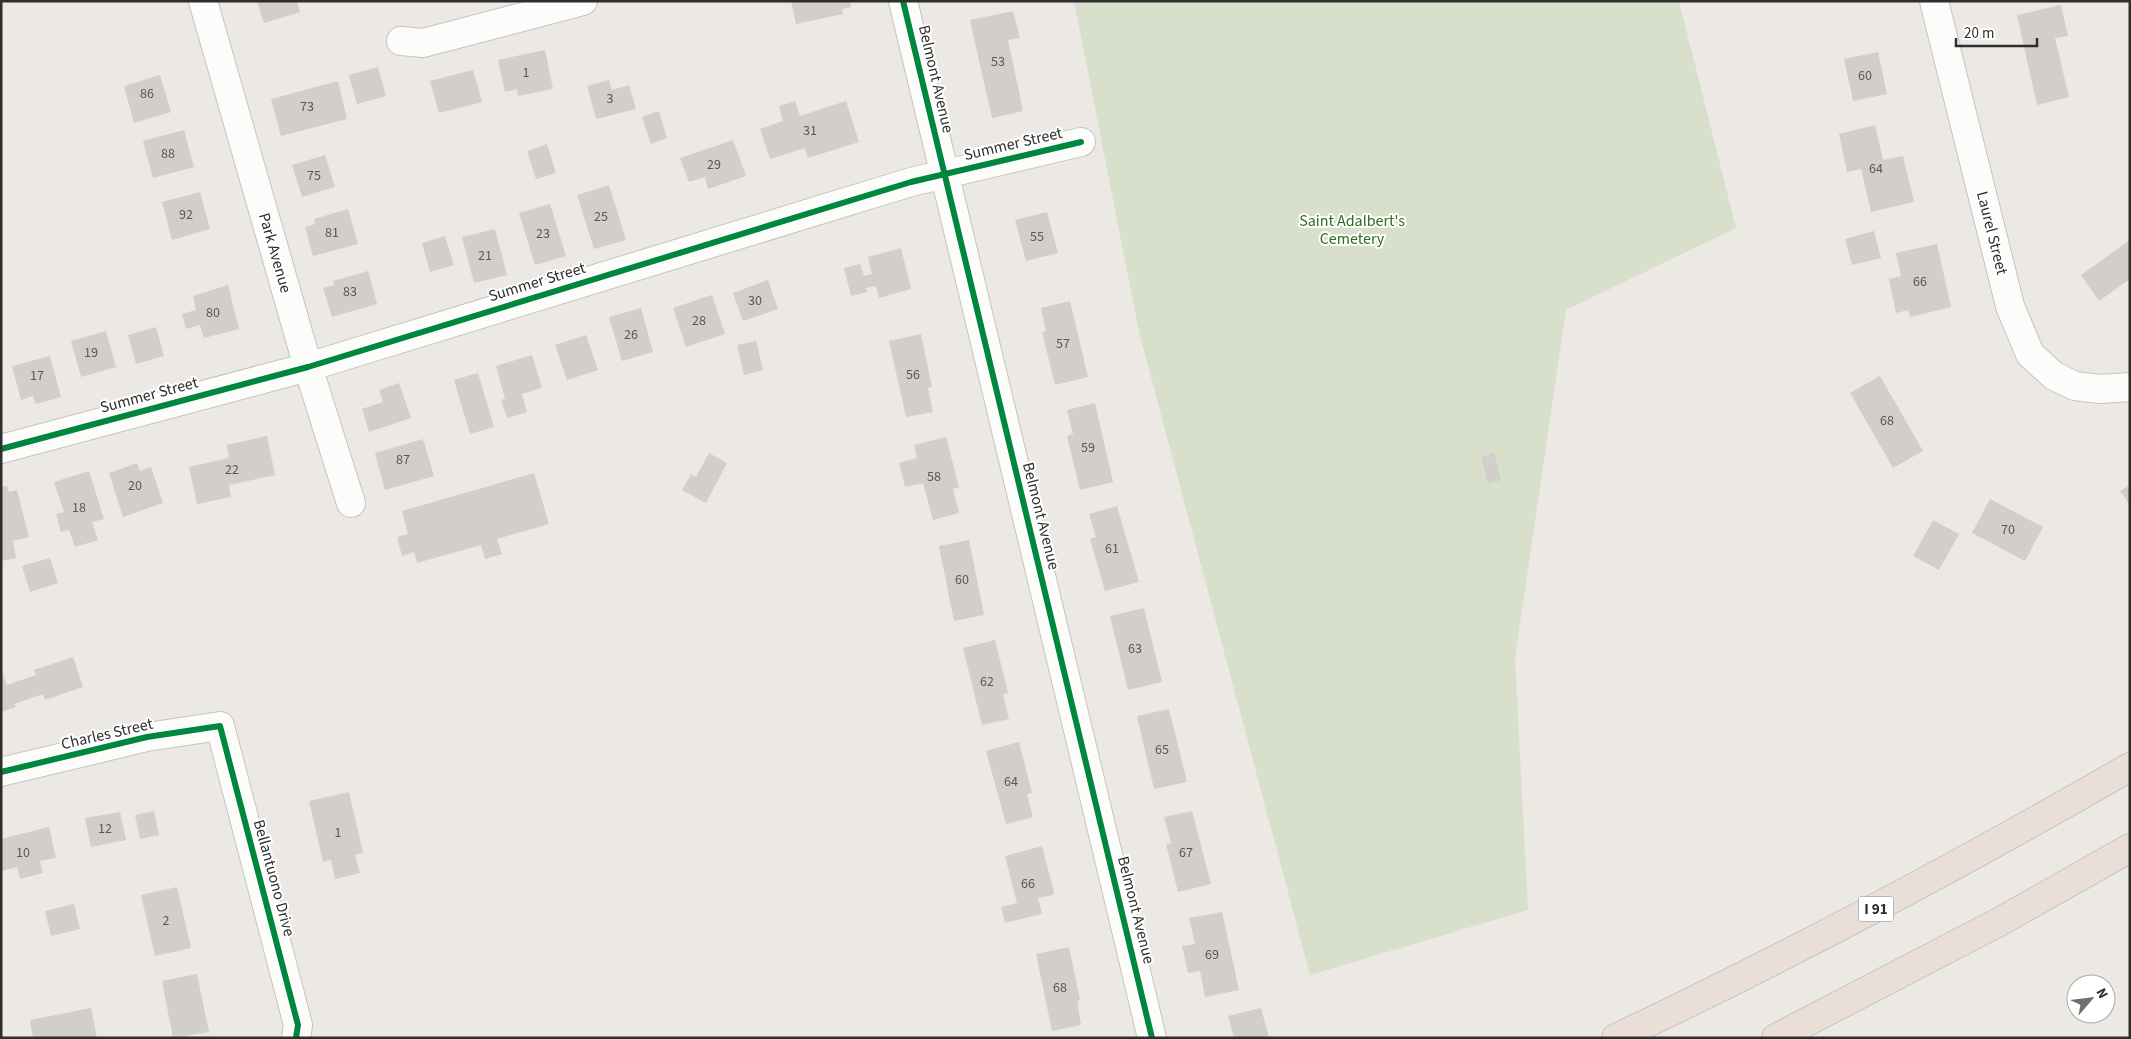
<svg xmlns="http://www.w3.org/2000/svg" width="2131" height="1039" viewBox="0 0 2131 1039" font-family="'Source Sans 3',sans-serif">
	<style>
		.cemetery { fill: #d8e0cc }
		.building { fill: #d1cecb }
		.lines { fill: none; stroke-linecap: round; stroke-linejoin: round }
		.minor-casing { stroke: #c5c4c5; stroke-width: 30 }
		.highway-casing { stroke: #c6c5c4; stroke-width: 30 }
		.minor { stroke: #fcfcfb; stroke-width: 28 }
		.highway { stroke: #eadfd6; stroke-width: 28 }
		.cycleway-casing { stroke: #fff; stroke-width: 9 }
		.cycleway { stroke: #00873e; stroke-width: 6 }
		.labels { text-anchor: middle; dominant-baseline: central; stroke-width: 4; stroke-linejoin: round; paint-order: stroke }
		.number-label { font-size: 14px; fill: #585857 }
		.shield { fill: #fff; stroke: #6d6d6d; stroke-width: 1 }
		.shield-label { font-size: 15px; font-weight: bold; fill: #2e2e2e }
		.street-label { font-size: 16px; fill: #2e2e2e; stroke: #fff }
		.park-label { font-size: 16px; fill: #2c6e1b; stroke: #fff }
	</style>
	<rect width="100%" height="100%" fill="#ece8e4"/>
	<!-- cemetery -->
	<path class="cemetery" d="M 1074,1 L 1679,1 L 1736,228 L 1566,310 L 1515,658 L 1528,910 L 1310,975 L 1139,332 Z"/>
	<!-- building -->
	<path class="building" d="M 257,1 L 297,1 L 300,12 L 264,23 Z
		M 791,1 L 850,1 L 851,7 L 842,9 L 843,14 L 796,24 Z
		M 2061,5 L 2068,36 L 2055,38 L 2069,97 L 2037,105 L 2017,15 Z
		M 1013,11 L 1020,38 L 1008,40 L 1023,111 L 992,118 L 970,20 Z
		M 545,50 L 553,89 L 518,96 L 517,89 L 505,92 L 498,60 Z
		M 1878,52 L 1887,94 L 1853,101 L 1844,59 Z
		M 378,67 L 386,96 L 357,104 L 349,75 Z
		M 473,70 L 482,102 L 439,113 L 430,81 Z
		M 160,75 L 171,112 L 134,123 L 124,86 Z
		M 609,80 L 612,90 L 629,85 L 636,109 L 596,119 L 587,86 Z
		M 338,81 L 347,119 L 281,136 L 271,99 Z
		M 795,101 L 800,116 L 846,101 L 859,142 L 808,158 L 805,148 L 770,159 L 760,129 L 783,121 L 779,106 Z
		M 659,111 L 667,138 L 651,144 L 642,117 Z
		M 1875,125 L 1883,160 L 1903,156 L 1914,202 L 1871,212 L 1861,169 L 1847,172 L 1839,134 Z
		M 184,130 L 194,167 L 153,178 L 143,141 Z
		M 733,140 L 746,176 L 708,189 L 705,177 L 689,182 L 680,158 Z
		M 547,144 L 556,173 L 536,179 L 527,151 Z
		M 325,155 L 335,187 L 302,197 L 292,165 Z
		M 609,185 L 626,240 L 594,249 L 577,195 Z
		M 200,192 L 210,229 L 172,240 L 162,202 Z
		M 550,204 L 566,256 L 535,265 L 519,213 Z
		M 348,209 L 358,244 L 313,256 L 305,227 L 315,224 L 314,219 Z
		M 1047,212 L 1058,253 L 1026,261 L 1015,220 Z
		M 495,229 L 507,275 L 474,283 L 462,237 Z
		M 1874,231 L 1881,258 L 1852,265 L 1845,239 Z
		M 445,236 L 454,265 L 430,272 L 422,243 Z
		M 2130,240 L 2130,279 L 2099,301 L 2081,275 Z
		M 1937,244 L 1951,307 L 1910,317 L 1908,310 L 1896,313 L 1889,279 L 1901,276 L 1896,253 Z
		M 901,248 L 911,289 L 879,298 L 876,286 L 866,288 L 867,292 L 851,296 L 844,268 L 860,264 L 864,276 L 872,274 L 868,257 Z
		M 368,271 L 377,304 L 332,317 L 323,288 L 334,285 L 333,281 Z
		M 768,280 L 778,309 L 743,321 L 733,293 Z
		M 228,285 L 239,329 L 204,338 L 200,325 L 186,329 L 182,314 L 196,310 L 193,296 Z
		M 712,295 L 725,334 L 686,347 L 673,308 Z
		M 1070,301 L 1088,377 L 1055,385 L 1042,332 L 1046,331 L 1041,308 Z
		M 641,308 L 653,352 L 622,361 L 609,317 Z
		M 156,327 L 164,356 L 136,364 L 128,335 Z
		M 106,331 L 116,367 L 81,377 L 71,341 Z
		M 921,334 L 932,387 L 928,388 L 933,412 L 906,417 L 889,341 Z
		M 586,335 L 598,370 L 567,380 L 555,345 Z
		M 756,341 L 763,370 L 744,375 L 737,345 Z
		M 532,355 L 542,388 L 522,394 L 527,412 L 507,418 L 501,400 L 505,399 L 496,366 Z
		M 50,356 L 61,397 L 36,404 L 33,396 L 21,400 L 12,366 Z
		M 478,373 L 494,427 L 470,434 L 454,380 Z
		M 1880,376 L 1923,451 L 1893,468 L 1850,393 Z
		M 399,383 L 411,418 L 369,432 L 362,409 L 383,402 L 379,390 Z
		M 1095,403 L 1113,482 L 1080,490 L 1067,436 L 1073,434 L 1067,410 Z
		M 267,436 L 275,475 L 229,485 L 231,497 L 197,504 L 189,467 L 229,458 L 227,445 Z
		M 946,437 L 959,487 L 953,489 L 959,513 L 933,520 L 923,483 L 905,487 L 899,463 L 917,458 L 914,445 Z
		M 423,439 L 434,476 L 385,490 L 375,453 Z
		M 709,453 L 727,463 L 706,503 L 682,490 L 691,474 L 696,477 Z
		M 1494,453 L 1501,480 L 1488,484 L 1481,457 Z
		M 137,463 L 140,471 L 151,467 L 163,503 L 123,517 L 109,473 Z
		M 89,471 L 104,519 L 92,522 L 98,540 L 75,547 L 69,530 L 61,532 L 56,514 L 64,512 L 54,482 Z
		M 534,473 L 549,524 L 497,539 L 502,554 L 485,559 L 481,545 L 417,563 L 414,552 L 402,556 L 397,537 L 408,534 L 402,511 Z
		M 2130,485 L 2130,505 L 2120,491 Z
		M 7,486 L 9,492 L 17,490 L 29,537 L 13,541 L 16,558 L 1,561 L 1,487 Z
		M 1990,499 L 2043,527 L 2025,561 L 1972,533 Z
		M 1117,506 L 1139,582 L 1105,591 L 1090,539 L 1096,537 L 1089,514 Z
		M 1933,520 L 1959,534 L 1939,570 L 1913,556 Z
		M 969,540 L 984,615 L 954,621 L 939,546 Z
		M 50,558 L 58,583 L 30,592 L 22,566 Z
		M 1144,608 L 1162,682 L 1128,690 L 1110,616 Z
		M 995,640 L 1008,693 L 1003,694 L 1009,719 L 982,725 L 963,648 Z
		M 73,657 L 83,687 L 45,700 L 43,694 L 14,704 L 16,707 L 1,712 L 1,670 L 7,685 L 36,675 L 34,670 Z
		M 1169,709 L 1187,782 L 1154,789 L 1137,716 Z
		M 1019,742 L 1032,793 L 1027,794 L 1033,817 L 1006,824 L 986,751 Z
		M 349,792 L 363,853 L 355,855 L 360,873 L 335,879 L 331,860 L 323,862 L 309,801 Z
		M 154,811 L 159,835 L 140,839 L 135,815 Z
		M 1192,811 L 1211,884 L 1178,892 L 1166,844 L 1171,843 L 1164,817 Z
		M 120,812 L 126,840 L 91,847 L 85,818 Z
		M 49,827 L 56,858 L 40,861 L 43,873 L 20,879 L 17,867 L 1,871 L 1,839 Z
		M 1042,846 L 1054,892 L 1053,895 L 1038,898 L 1042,914 L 1005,923 L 1001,907 L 1017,903 L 1005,856 Z
		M 177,887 L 191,948 L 155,956 L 141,895 Z
		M 74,904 L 80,929 L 51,936 L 45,911 Z
		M 1222,912 L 1239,990 L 1205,997 L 1200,971 L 1188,973 L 1182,946 L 1195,944 L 1189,918 Z
		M 1069,947 L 1080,1000 L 1077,1001 L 1081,1025 L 1052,1031 L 1036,954 Z
		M 197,974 L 209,1032 L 173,1038 L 162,981 Z
		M 91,1008 L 97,1038 L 33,1038 L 30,1020 Z
		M 1261,1008 L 1269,1038 L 1234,1038 L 1228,1016 Z"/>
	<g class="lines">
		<!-- minor casing -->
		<g class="minor-casing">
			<path id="minor" d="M 203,1 L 308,367 L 351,503
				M 903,1 L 1152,1038
				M 1934,1 L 2010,306 L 2030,354 L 2054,376 L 2075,386 L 2100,389 L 2130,387
				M 401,41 L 423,43 L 583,1
				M 1,449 L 308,367 L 911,182 L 1081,142
				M 1,772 L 147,737 L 220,726 L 298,1025 L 296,1038"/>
		</g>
		<!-- highway casing -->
		<g class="highway-casing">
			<path id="highway" d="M 1616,1038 C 1791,955 1962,864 2130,767
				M 1776,1038 L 2001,921 L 2130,848"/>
		</g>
		<!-- minor -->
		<use href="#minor" class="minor"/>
		<!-- highway -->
		<use href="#highway" class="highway"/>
		<!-- cycleway casing -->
		<g class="cycleway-casing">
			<path id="cycleway" d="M 903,1 L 1152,1038
				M 1,449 L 308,367 L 911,182 L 1081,142
				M 1,772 L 147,737 L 220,726 L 298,1025 L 296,1038"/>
		</g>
		<!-- cycleway -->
		<use href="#cycleway" class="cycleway"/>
	</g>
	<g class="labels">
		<!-- number labels -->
		<g class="number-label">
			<text x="998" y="62">53</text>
			<text x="526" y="73">1</text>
			<text x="1865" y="76">60</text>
			<text x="147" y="94">86</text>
			<text x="610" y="99">3</text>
			<text x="307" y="107">73</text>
			<text x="810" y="131">31</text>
			<text x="168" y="154">88</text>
			<text x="714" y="165">29</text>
			<text x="1876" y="169">64</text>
			<text x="314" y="176">75</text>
			<text x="186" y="215">92</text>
			<text x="601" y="217">25</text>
			<text x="332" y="233">81</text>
			<text x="543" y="234">23</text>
			<text x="1037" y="237">55</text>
			<text x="485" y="256">21</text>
			<text x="1920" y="282">66</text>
			<text x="350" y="292">83</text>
			<text x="755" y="301">30</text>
			<text x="213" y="313">80</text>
			<text x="699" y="321">28</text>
			<text x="631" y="335">26</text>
			<text x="1063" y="344">57</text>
			<text x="91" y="353">19</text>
			<text x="913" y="375">56</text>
			<text x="37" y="376">17</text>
			<text x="1887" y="421">68</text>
			<text x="1088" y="448">59</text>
			<text x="403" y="460">87</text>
			<text x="232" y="470">22</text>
			<text x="934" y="477">58</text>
			<text x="135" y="486">20</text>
			<text x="79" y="508">18</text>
			<text x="2008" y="530">70</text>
			<text x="1112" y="549">61</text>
			<text x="962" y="580">60</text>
			<text x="1135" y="649">63</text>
			<text x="987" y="682">62</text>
			<text x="1162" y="750">65</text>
			<text x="1011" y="782">64</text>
			<text x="105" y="829">12</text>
			<text x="338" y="833">1</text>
			<text x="23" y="853">10</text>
			<text x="1186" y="853">67</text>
			<text x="1028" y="884">66</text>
			<text x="166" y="921">2</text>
			<text x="1212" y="955">69</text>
			<text x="1060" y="988">68</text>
		</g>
		<!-- shield labels -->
		<rect class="shield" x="1858.5" y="896.5" width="35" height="25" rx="4"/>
		<g class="shield-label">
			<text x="1876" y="909">I 91</text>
		</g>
		<!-- street labels -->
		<g class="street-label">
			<text transform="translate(936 79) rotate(77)">Belmont Avenue</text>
			<text transform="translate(1013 144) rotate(-13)">Summer Street</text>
			<text transform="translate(1992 233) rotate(76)">Laurel Street</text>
			<text transform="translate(275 253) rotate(74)">Park Avenue</text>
			<text transform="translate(537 282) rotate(-17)">Summer Street</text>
			<text transform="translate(149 395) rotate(-15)">Summer Street</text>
			<text transform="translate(1041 516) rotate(76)">Belmont Avenue</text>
			<text transform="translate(107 734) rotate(-13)">Charles Street</text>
			<text transform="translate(274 878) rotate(75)">Bellantuono Drive</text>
			<text transform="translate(1136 910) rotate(76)">Belmont Avenue</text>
		</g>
		<!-- park labels -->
		<g class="park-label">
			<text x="1352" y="221">Saint Adalbert's<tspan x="1352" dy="18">Cemetery</tspan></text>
		</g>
	</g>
	<!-- border -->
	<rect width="2131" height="1039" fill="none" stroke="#2e2e2e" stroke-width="5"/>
	<!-- north arrow -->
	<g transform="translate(2091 999) rotate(62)"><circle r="24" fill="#ffffff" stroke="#ababab"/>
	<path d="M0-4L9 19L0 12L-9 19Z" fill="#706f6e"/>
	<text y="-8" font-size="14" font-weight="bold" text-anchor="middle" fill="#2e2e2e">N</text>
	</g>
	<!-- scale -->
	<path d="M1956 38v8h81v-8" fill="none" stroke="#2e2e2e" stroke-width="2.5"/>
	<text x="1964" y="38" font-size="15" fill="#2e2e2e" stroke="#ffffff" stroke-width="4" paint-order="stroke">20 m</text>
</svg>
